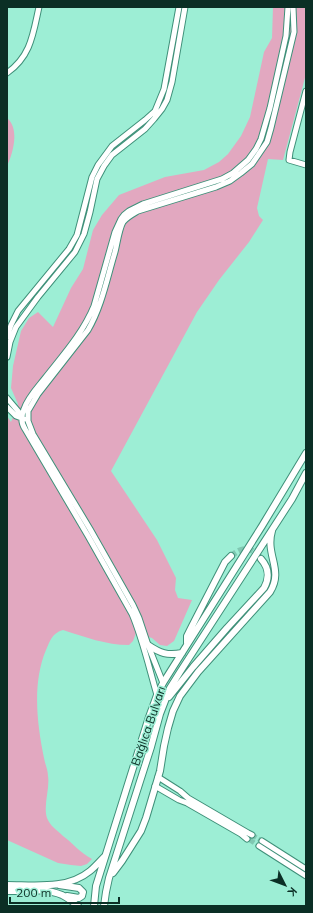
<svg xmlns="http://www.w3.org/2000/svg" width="313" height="913" viewBox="0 0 313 913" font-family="Mulish,sans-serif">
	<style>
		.green { fill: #e2a8c0 }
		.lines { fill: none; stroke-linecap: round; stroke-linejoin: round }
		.minor-tunnel { stroke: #80c8b2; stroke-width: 5; stroke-dasharray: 5 2.5; stroke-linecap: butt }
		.major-tunnel { stroke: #80c8b2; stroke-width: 6; stroke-dasharray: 6 3; stroke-linecap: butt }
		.minor-casing { stroke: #3f9079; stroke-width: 7 }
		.major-casing { stroke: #3f9079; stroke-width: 8 }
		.minor { stroke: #fff; stroke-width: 5 }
		.major { stroke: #fff; stroke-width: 6 }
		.labels { text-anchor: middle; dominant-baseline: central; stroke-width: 3; stroke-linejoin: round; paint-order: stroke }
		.street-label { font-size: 12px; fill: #0b2f25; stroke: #9deed5 }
	</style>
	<rect width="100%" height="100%" fill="#9deed5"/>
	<!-- green -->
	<path class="green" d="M 273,7 L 306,7 L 306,74 L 283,160 L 268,159 L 257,208 L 259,216 L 263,220 L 249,242 L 219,280 L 197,312 L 111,471 L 157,540 L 176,578 L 175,590 L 178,598 L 192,600 L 174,641 L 167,646 L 160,645 L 152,638 L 136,633 L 133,641 L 129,645 C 106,645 85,637 63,630 C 52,633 50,641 46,650 C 32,683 37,724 44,758 C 45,764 48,770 48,776 C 50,789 43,805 47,818 C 50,826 57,830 63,836 C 74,844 79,852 92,859 L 87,864 L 81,866 L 71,865 L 58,863 L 7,840 L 7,416 L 11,422 L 18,404 L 11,388 L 13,366 L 21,331 L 29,318 L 38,312 L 53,327 L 71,288 L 83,269 L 93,230 L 102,215 L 119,195 L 165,177 L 204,170 L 219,162 L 228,154 L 241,136 L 250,117 L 264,52 L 272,38 Z
		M 7,118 C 20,129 13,153 7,166 Z"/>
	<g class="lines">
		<!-- minor-tunnel -->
		<path class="minor-tunnel" d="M 252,835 L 262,841
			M 250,840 L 259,846"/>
		<!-- major-tunnel -->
		<path class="major-tunnel" d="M 231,556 C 242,547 250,546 260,557"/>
		<!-- minor casing -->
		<g class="minor-casing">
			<path id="minor" d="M 7,73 C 31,56 33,34 39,7
				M 306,91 L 290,152 L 289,160 L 306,165
				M 7,337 L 11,325 L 18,311 L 69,249 L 77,235 L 92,177 L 98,165 L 112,146 L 145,120 L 155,111 L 164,89 L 179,7
				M 7,357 L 10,342 L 16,327 L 38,297 L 75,252 L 84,234 L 90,212 L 97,179 L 104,166 L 112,155 L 145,129 L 154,119 L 162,109 L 167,100 L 172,82 L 185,7
				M 7,398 L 18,411 L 22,418
				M 7,407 L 16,416 L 24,419
				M 163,683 L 148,645 L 139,618 L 133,605 L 90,529 L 33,434 L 28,421 L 28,411 L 38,394 L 88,330 C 102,306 107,278 115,252 C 117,244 119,229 123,222 C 127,217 133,214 138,211 L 216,187 L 230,181 L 241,173 L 252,164 L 267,142 L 271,128 L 294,32 L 293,7
				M 157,695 C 149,668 143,640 132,614 L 88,536 L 25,429 C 21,423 21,416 24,409 C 28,397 38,387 45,378 C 63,355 83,333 94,306 L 115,232 L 121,219 L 124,215 L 129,211 L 143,204 L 222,179 L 233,173 L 248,160 L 256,149 L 261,139 L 270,108 L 286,36 L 288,7
				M 158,777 L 180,791 L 188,798 L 248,833 L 252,835
				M 155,786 L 179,800 L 187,803 L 241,834 L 247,839
				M 262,841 L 306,869
				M 259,846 L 306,876"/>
		</g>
		<!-- major casing -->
		<g class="major-casing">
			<path id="major" d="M 187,643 L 187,636 L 192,626 L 225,562 L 231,556
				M 148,645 C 160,653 167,656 182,653
				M 169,697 L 193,667 L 227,628 L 264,588 C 270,577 269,568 261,559
				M 113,873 L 122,861 L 141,831 L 146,818 L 160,771 L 164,746 L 168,728 L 173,711 L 180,696 L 198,672 L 270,592 C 284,570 265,555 272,531
				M 7,885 C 34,885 67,890 90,871 C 95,867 100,861 105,856
				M 59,885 L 79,888 L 83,892 L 82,896 L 79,898 L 67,896
				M 7,891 C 25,891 45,888 62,895 C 68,898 73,902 78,906
				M 94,906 L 96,886 L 149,717 L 157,695 L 163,683 L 262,526 L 306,453
				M 104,906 L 106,892 L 109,878 L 151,747 L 160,714 L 170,688 L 180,672 L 292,499 L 306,473"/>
		</g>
		<!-- minor -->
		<use href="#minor" class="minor"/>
		<!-- major -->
		<use href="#major" class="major"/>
	</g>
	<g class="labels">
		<!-- street labels -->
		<g class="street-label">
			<text transform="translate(148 726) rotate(-71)">Bağlıca Bulvarı</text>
		</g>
	</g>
	<!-- border -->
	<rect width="313" height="913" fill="none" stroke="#0b2f25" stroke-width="16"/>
	<!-- north arrow -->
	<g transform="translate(285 885) rotate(132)" stroke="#9deed5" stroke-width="3" paint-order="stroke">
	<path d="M0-3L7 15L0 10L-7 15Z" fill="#0b2f25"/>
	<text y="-6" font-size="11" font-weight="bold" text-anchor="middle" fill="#0b2f25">K</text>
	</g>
	<!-- scale -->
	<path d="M10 897v6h109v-6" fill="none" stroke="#0b2f25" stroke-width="2"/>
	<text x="16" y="897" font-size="12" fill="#0b2f25" stroke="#9deed5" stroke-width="3" paint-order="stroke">200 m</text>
</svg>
